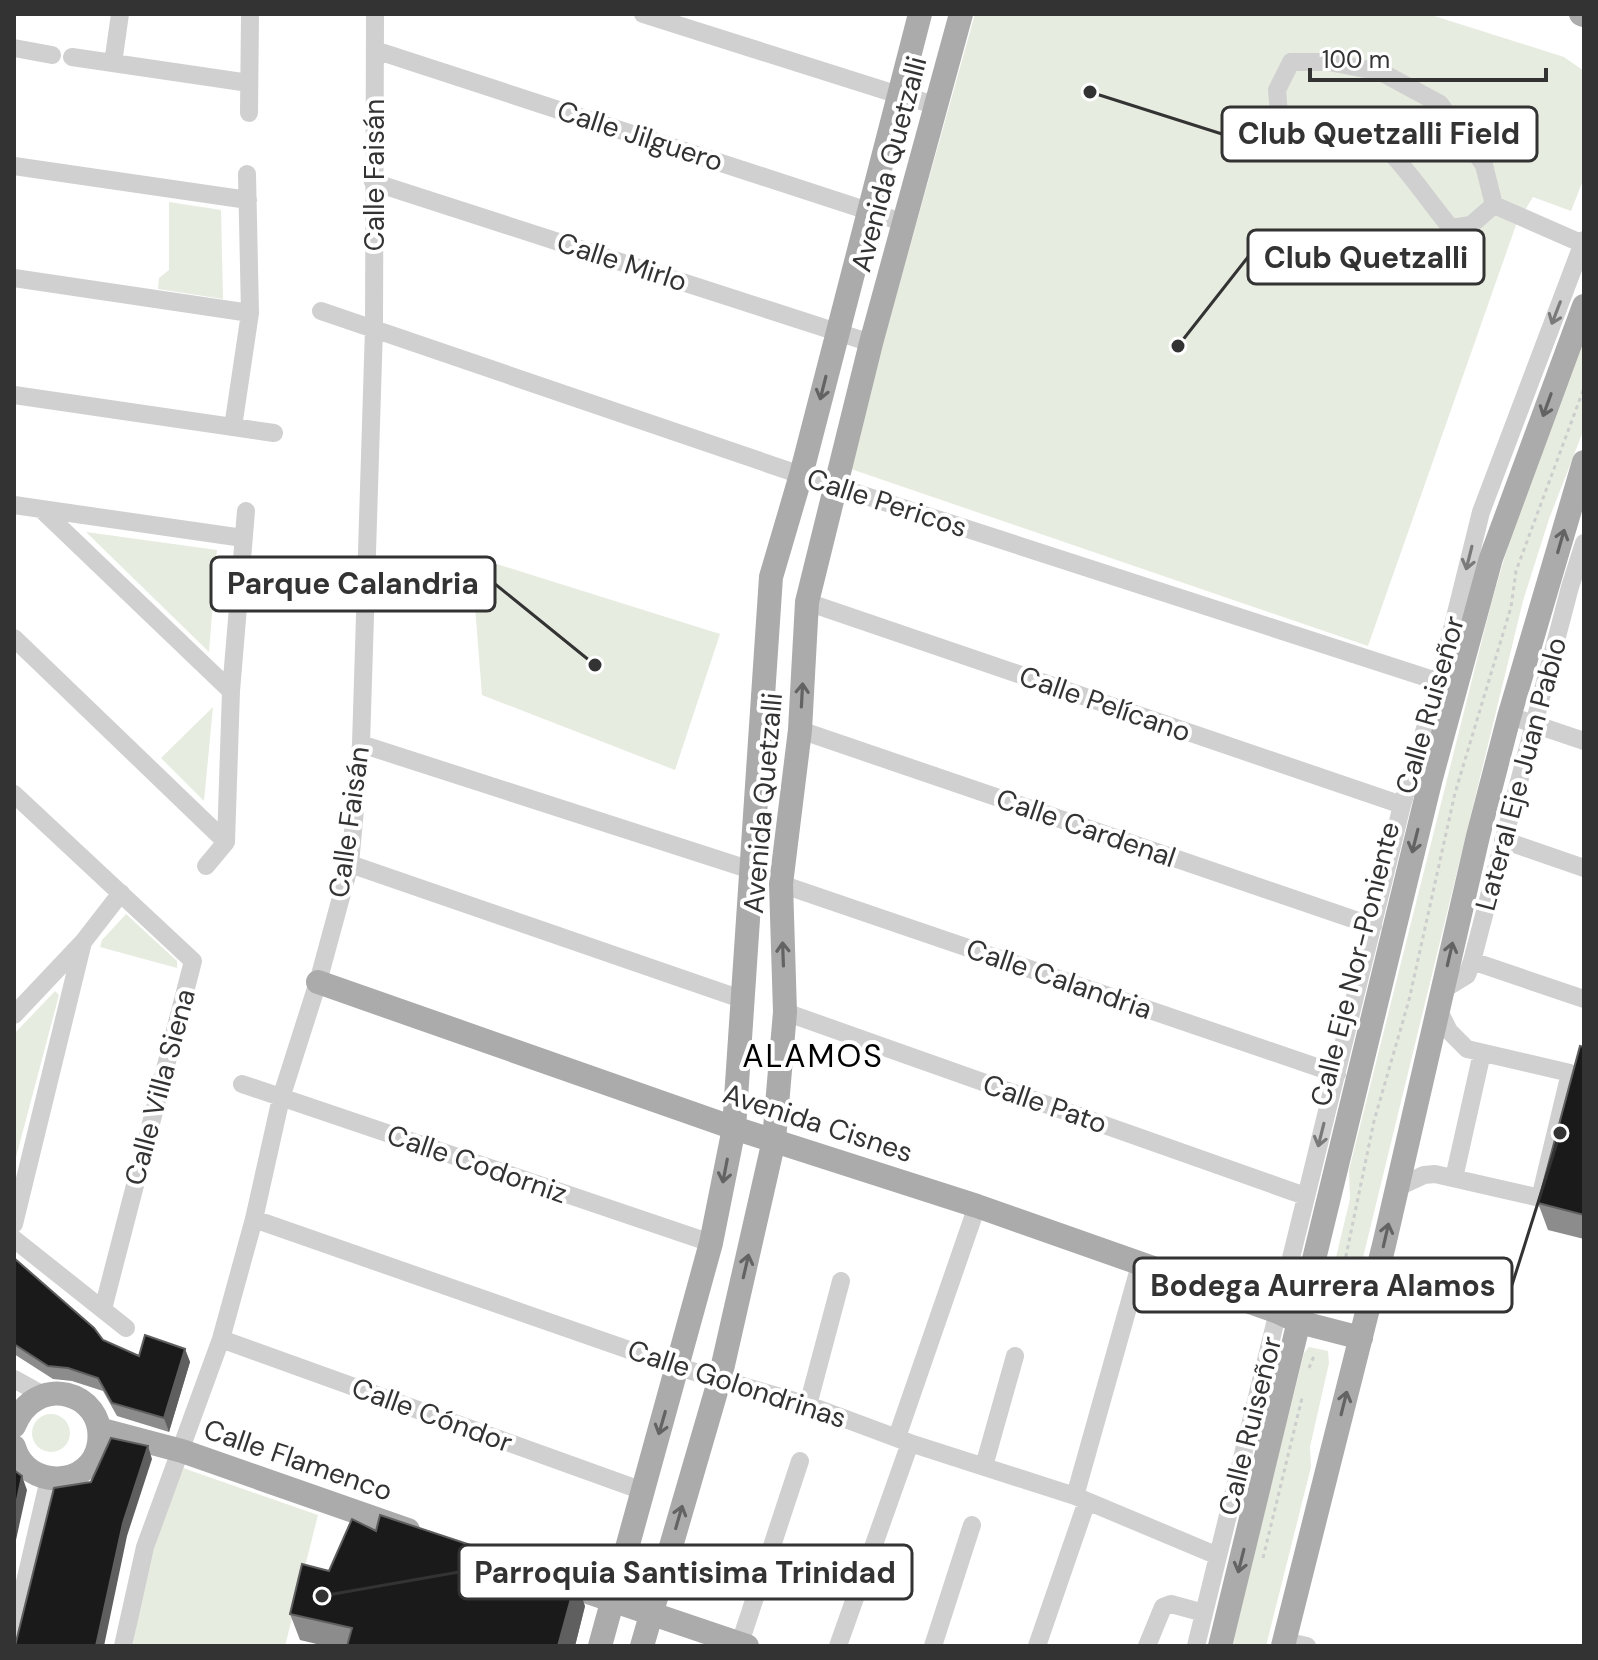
<svg xmlns="http://www.w3.org/2000/svg" width="1598" height="1660" viewBox="0 0 1598 1660" font-family="'DM Sans',sans-serif">
	<style>
		.green { fill: #e6ecdf }
		.lines { fill: none; stroke-linecap: round; stroke-linejoin: round }
		.path { stroke: #cdcdcd; stroke-width: 3; stroke-dasharray: 4 4; stroke-linecap: butt }
		.minor { stroke: #d0d0d0; stroke-width: 18 }
		.major { stroke: #ababab; stroke-width: 24 }
		.wall { fill: #8c8c8c }
		.shaded-wall { fill: #5f5f5f }
		.building { fill: #1a1a1a; stroke: #5f5f5f; stroke-width: 2 }
		.oneway { stroke: #7a7a7a }
		.oneway2 { stroke: #636363 }
		.labels { text-anchor: middle; dominant-baseline: central; stroke-width: 8; stroke-linejoin: round; paint-order: stroke }
		.street-label { font-size: 28px; fill: #333; stroke: #fff }
		.quarter-label { font-size: 32px; letter-spacing: 2px; fill: #000; stroke: #fff }
		.leader { fill: none; stroke: #333; stroke-width: 3 }
		.callout-dot { fill: #333; stroke: #fff; stroke-width: 3 }
		.callout { fill: #fff; stroke: #333; stroke-width: 3 }
		.callout-label { font-size: 30px; text-anchor: middle; font-weight: bold; fill: #333 }
	</style>
	<rect width="100%" height="100%" fill="#fff"/>
	<!-- green -->
	<path class="green" d="M 975,14 L 1428,14 L 1564,57 L 1584,71 L 1584,178 L 1571,211 L 1533,197 L 1516,225 L 1368,646 L 848,468 Z
		M 169,202 L 221,210 L 223,299 L 158,289 L 159,278 L 169,270 Z
		M 1584,338 L 1584,429 L 1549,519 L 1523,601 L 1350,1311 L 1327,1306 L 1326,1299 L 1350,1199 L 1349,1170 L 1491,604 L 1524,490 Z
		M 86,532 L 217,550 L 209,652 Z
		M 471,556 L 720,634 L 675,770 L 482,695 Z
		M 213,707 L 204,801 L 161,758 Z
		M 126,914 L 177,961 L 177,968 L 100,947 L 102,940 Z
		M 55,991 L 59,995 L 14,1165 L 14,1034 Z
		M 1309,1347 L 1328,1351 L 1329,1363 L 1310,1447 L 1311,1467 L 1266,1646 L 1231,1646 L 1304,1353 Z
		M32 1433a19 19 0 1 1 38 0a19 19 0 1 1-38 0Z
		M 183,1468 L 318,1515 L 285,1646 L 133,1644 L 151,1547 Z"/>
	<g class="lines">
		<!-- path -->
		<path class="path" d="M 1336,1304 L 1374,1121 L 1409,1000 L 1455,793 L 1511,607 L 1516,571 L 1584,388
			M 1309,1368 L 1314,1356
			M 1263,1558 L 1302,1398"/>
		<!-- minor -->
		<path class="minor" d="M 643,14 L 899,95 L 936,105
			M 14,48 L 52,55
			M 375,50 L 905,223
			M 72,57 L 249,83
			M 1291,62 L 1329,62 L 1381,72 L 1440,104 L 1484,165 L 1494,205 L 1471,225 L 1451,228 C 1425,198 1389,138 1352,123 C 1337,117 1324,127 1309,124 C 1299,122 1289,117 1279,114 L 1277,90 Z
			M 113,63 L 120,14
			M 249,113 L 250,14
			M 14,166 L 248,200
			M 373,182 L 871,343
			M 1494,205 L 1583,244
			M 14,278 L 250,313
			M 321,311 L 801,475 L 1449,685
			M 14,395 L 274,433
			M 233,427 L 250,313 L 247,174
			M 14,505 L 243,538
			M 41,509 L 231,691
			M 807,602 L 1402,805
			M 14,638 L 226,842
			M 1522,720 L 1584,741
			M 800,730 L 1373,926
			M 361,744 L 751,870
			M 14,794 L 193,961 L 103,1309
			M 1503,840 L 1584,868
			M 350,864 L 744,1000
			M 206,866 L 226,842 L 231,691 L 246,511
			M 781,884 L 1337,1074
			M 1472,961 L 1584,999
			M 1441,991 L 1467,975 L 1472,961 L 1570,587 L 1584,543
			M 785,1012 L 1305,1196
			M 14,1015 L 83,942 L 121,893
			M 242,1084 L 711,1243
			M 1454,1178 L 1482,1053
			M 1396,1188 L 1424,1175 L 1435,1174 L 1540,1198 L 1570,1073 L 1467,1049 L 1449,1031 L 1437,1007
			M 254,1219 L 678,1367 L 808,1405 L 910,1443 L 1075,1496 L 1218,1556
			M 14,1224 L 83,942
			M 14,1239 L 126,1328
			M 221,1339 L 643,1491
			M 14,1379 L 43,1395
			M 808,1405 L 841,1281
			M 897,1437 L 977,1206
			M 984,1466 L 1015,1356
			M 1075,1496 L 1140,1265
			M 14,1629 L 49,1479
			M 1284,1641 L 1307,1646
			M 123,1646 L 145,1547 L 221,1339 L 254,1219 L 281,1098 L 318,982 L 350,864 L 361,744 L 374,328 L 375,14
			M 739,1646 L 800,1461
			M 838,1646 L 910,1443
			M 933,1646 L 972,1525
			M 1037,1646 L 1087,1501
			M 1147,1646 L 1163,1607 L 1171,1604 L 1204,1613
			M 1196,1646 L 1402,805 L 1439,682 L 1481,512 L 1584,240"/>
		<!-- major -->
		<path class="major" d="M 1581,14 L 1584,15
			M 318,982 L 734,1128 L 977,1206 L 1278,1312 L 1299,1322 L 1361,1338
			M 14,1426 C 35,1372 106,1391 99,1443 C 92,1489 26,1490 14,1447
			M 99,1429 L 182,1451 L 408,1530
			M 549,1579 L 747,1646
			M 600,1646 L 711,1243 L 734,1128 L 771,577 L 801,475 L 920,14
			M 642,1646 L 720,1378 L 774,1140 L 785,1012 L 781,884 L 800,730 L 807,602 L 871,343 L 961,14
			M 1220,1646 L 1431,778 L 1491,558 L 1584,306
			M 1283,1646 L 1384,1245 L 1478,836 L 1509,717 L 1584,462"/>
	</g>
	<!-- wall -->
	<path class="wall" d="M 1584,1047 L 1584,1239 L 1548,1230 L 1538,1203 Z
		M 14,1258 L 103,1340 L 139,1356 L 185,1349 L 190,1362 L 169,1432 L 117,1416 L 103,1391 L 72,1381 L 53,1379 L 14,1354 Z
		M 376,1531 L 585,1606 L 575,1646 L 325,1646 L 300,1640 L 290,1614 L 329,1571 Z"/>
	<!-- shaded-wall -->
	<path class="shaded-wall" d="M 185,1349 L 190,1362 L 169,1432 L 164,1418 Z
		M 148,1446 L 152,1459 L 127,1536 L 104,1646 L 96,1646 L 123,1523 Z
		M 22,1476 L 27,1490 L 14,1549 L 14,1514 Z
		M 576,1580 L 585,1606 L 575,1646 L 558,1646 Z"/>
	<!-- building -->
	<path class="building" d="M 1580,1046 L 1584,1047 L 1584,1215 L 1538,1203 Z
		M 14,1258 L 94,1328 L 103,1340 L 139,1356 L 145,1335 L 185,1349 L 164,1418 L 112,1403 L 98,1378 L 68,1368 L 48,1366 L 14,1344 Z
		M 111,1438 L 148,1446 L 123,1523 L 96,1646 L 15,1646 L 54,1488 L 91,1482 Z
		M 14,1470 L 22,1476 L 14,1514 Z
		M 380,1515 L 576,1580 L 558,1646 L 347,1646 L 352,1628 L 290,1614 L 302,1564 L 329,1571 L 352,1519 L 376,1531 Z"/>
	<!-- one-way arrows -->
	<defs><path id="oneway-shaft" d="M-6 0H5M1.5-3L5.5 0L1.5 3" fill="none" stroke-width="1.6" stroke-linecap="round" stroke-linejoin="round" transform="scale(2)"/></defs>
	<g class="oneway">
		<use href="#oneway-shaft" transform="translate(1556 313) rotate(111)"/>
		<use href="#oneway-shaft" transform="translate(1469 558) rotate(104)"/>
		<use href="#oneway-shaft" transform="translate(1321 1135) rotate(104)"/>
	</g>
	<g class="oneway2">
		<use href="#oneway-shaft" transform="translate(823 388) rotate(104)"/>
		<use href="#oneway-shaft" transform="translate(1547 405) rotate(110)"/>
		<use href="#oneway-shaft" transform="translate(1561 541) rotate(-74)"/>
		<use href="#oneway-shaft" transform="translate(802 695) rotate(-87)"/>
		<use href="#oneway-shaft" transform="translate(1415 841) rotate(104)"/>
		<use href="#oneway-shaft" transform="translate(783 954) rotate(-92)"/>
		<use href="#oneway-shaft" transform="translate(1450 954) rotate(-77)"/>
		<use href="#oneway-shaft" transform="translate(725 1171) rotate(101)"/>
		<use href="#oneway-shaft" transform="translate(1386 1235) rotate(-77)"/>
		<use href="#oneway-shaft" transform="translate(746 1266) rotate(-77)"/>
		<use href="#oneway-shaft" transform="translate(1344 1403) rotate(-76)"/>
		<use href="#oneway-shaft" transform="translate(662 1423) rotate(106)"/>
		<use href="#oneway-shaft" transform="translate(679 1517) rotate(-74)"/>
		<use href="#oneway-shaft" transform="translate(1241 1561) rotate(104)"/>
	</g>
	<g class="labels">
		<!-- street labels -->
		<g class="street-label">
			<text transform="translate(640 136) rotate(18)">Calle Jilguero</text>
			<text transform="translate(889 164) rotate(-75)">Avenida Quetzalli</text>
			<text transform="translate(374 175) rotate(-90)">Calle Faisán</text>
			<text transform="translate(622 262) rotate(18)">Calle Mirlo</text>
			<text transform="translate(887 503) rotate(18)">Calle Pericos</text>
			<text transform="translate(1105 704) rotate(19)">Calle Pelícano</text>
			<text transform="translate(1430 705) rotate(-74)">Calle Ruiseñor</text>
			<text transform="translate(1521 774) rotate(-75)">Lateral Eje Juan Pablo</text>
			<text transform="translate(763 803) rotate(-85)">Avenida Quetzalli</text>
			<text transform="translate(349 822) rotate(-82)">Calle Faisán</text>
			<text transform="translate(1086 828) rotate(19)">Calle Cardenal</text>
			<text transform="translate(1355 964) rotate(-76)">Calle Eje Nor-Poniente</text>
			<text transform="translate(1059 979) rotate(19)">Calle Calandria</text>
			<text transform="translate(160 1087) rotate(-75)">Calle Villa Siena</text>
			<text transform="translate(1045 1104) rotate(19)">Calle Pato</text>
			<text transform="translate(818 1123) rotate(18)">Avenida Cisnes</text>
			<text transform="translate(477 1164) rotate(19)">Calle Codorniz</text>
			<text transform="translate(737 1384) rotate(18)">Calle Golondrinas</text>
			<text transform="translate(432 1415) rotate(20)">Calle Cóndor</text>
			<text transform="translate(1250 1426) rotate(-76)">Calle Ruiseñor</text>
			<text transform="translate(298 1460) rotate(19)">Calle Flamenco</text>
		</g>
		<!-- quarter labels -->
		<g class="quarter-label">
			<text x="813" y="1056">ALAMOS</text>
		</g>
	</g>
	<!-- callouts -->
	<path class="leader" d="M1090 92L1222 134M1178 346L1248 257M595 665L495 584M1560 1133L1512 1285M322 1596L459 1572"/>
	<g class="callout-dot">
		<circle cx="1090" cy="92" r="8"/>
		<circle cx="1178" cy="346" r="8"/>
		<circle cx="595" cy="665" r="8"/>
		<circle cx="1560" cy="1133" r="8"/>
		<circle cx="322" cy="1596" r="8"/>
	</g>
	<g class="callout">
		<rect x="1222" y="107" width="315" height="54" rx="8"/>
		<rect x="1248" y="230" width="236" height="54" rx="8"/>
		<rect x="211" y="557" width="284" height="54" rx="8"/>
		<rect x="1134" y="1258" width="378" height="54" rx="8"/>
		<rect x="459" y="1545" width="453" height="54" rx="8"/>
	</g>
	<g class="callout-label">
		<text x="1379" y="144">Club Quetzalli Field</text>
		<text x="1366" y="268">Club Quetzalli</text>
		<text x="353" y="594">Parque Calandria</text>
		<text x="1323" y="1296">Bodega Aurrera Alamos</text>
		<text x="685" y="1583">Parroquia Santisima Trinidad</text>
	</g>
	<!-- border -->
	<rect width="1598" height="1660" fill="none" stroke="#333333" stroke-width="32"/>
	<!-- scale -->
	<path d="M1310 68v12h236v-12" fill="none" stroke="#333333" stroke-width="4"/>
	<text x="1322" y="68" font-size="24" fill="#333333" stroke="#ffffff" stroke-width="6" paint-order="stroke">100 m</text>
</svg>
